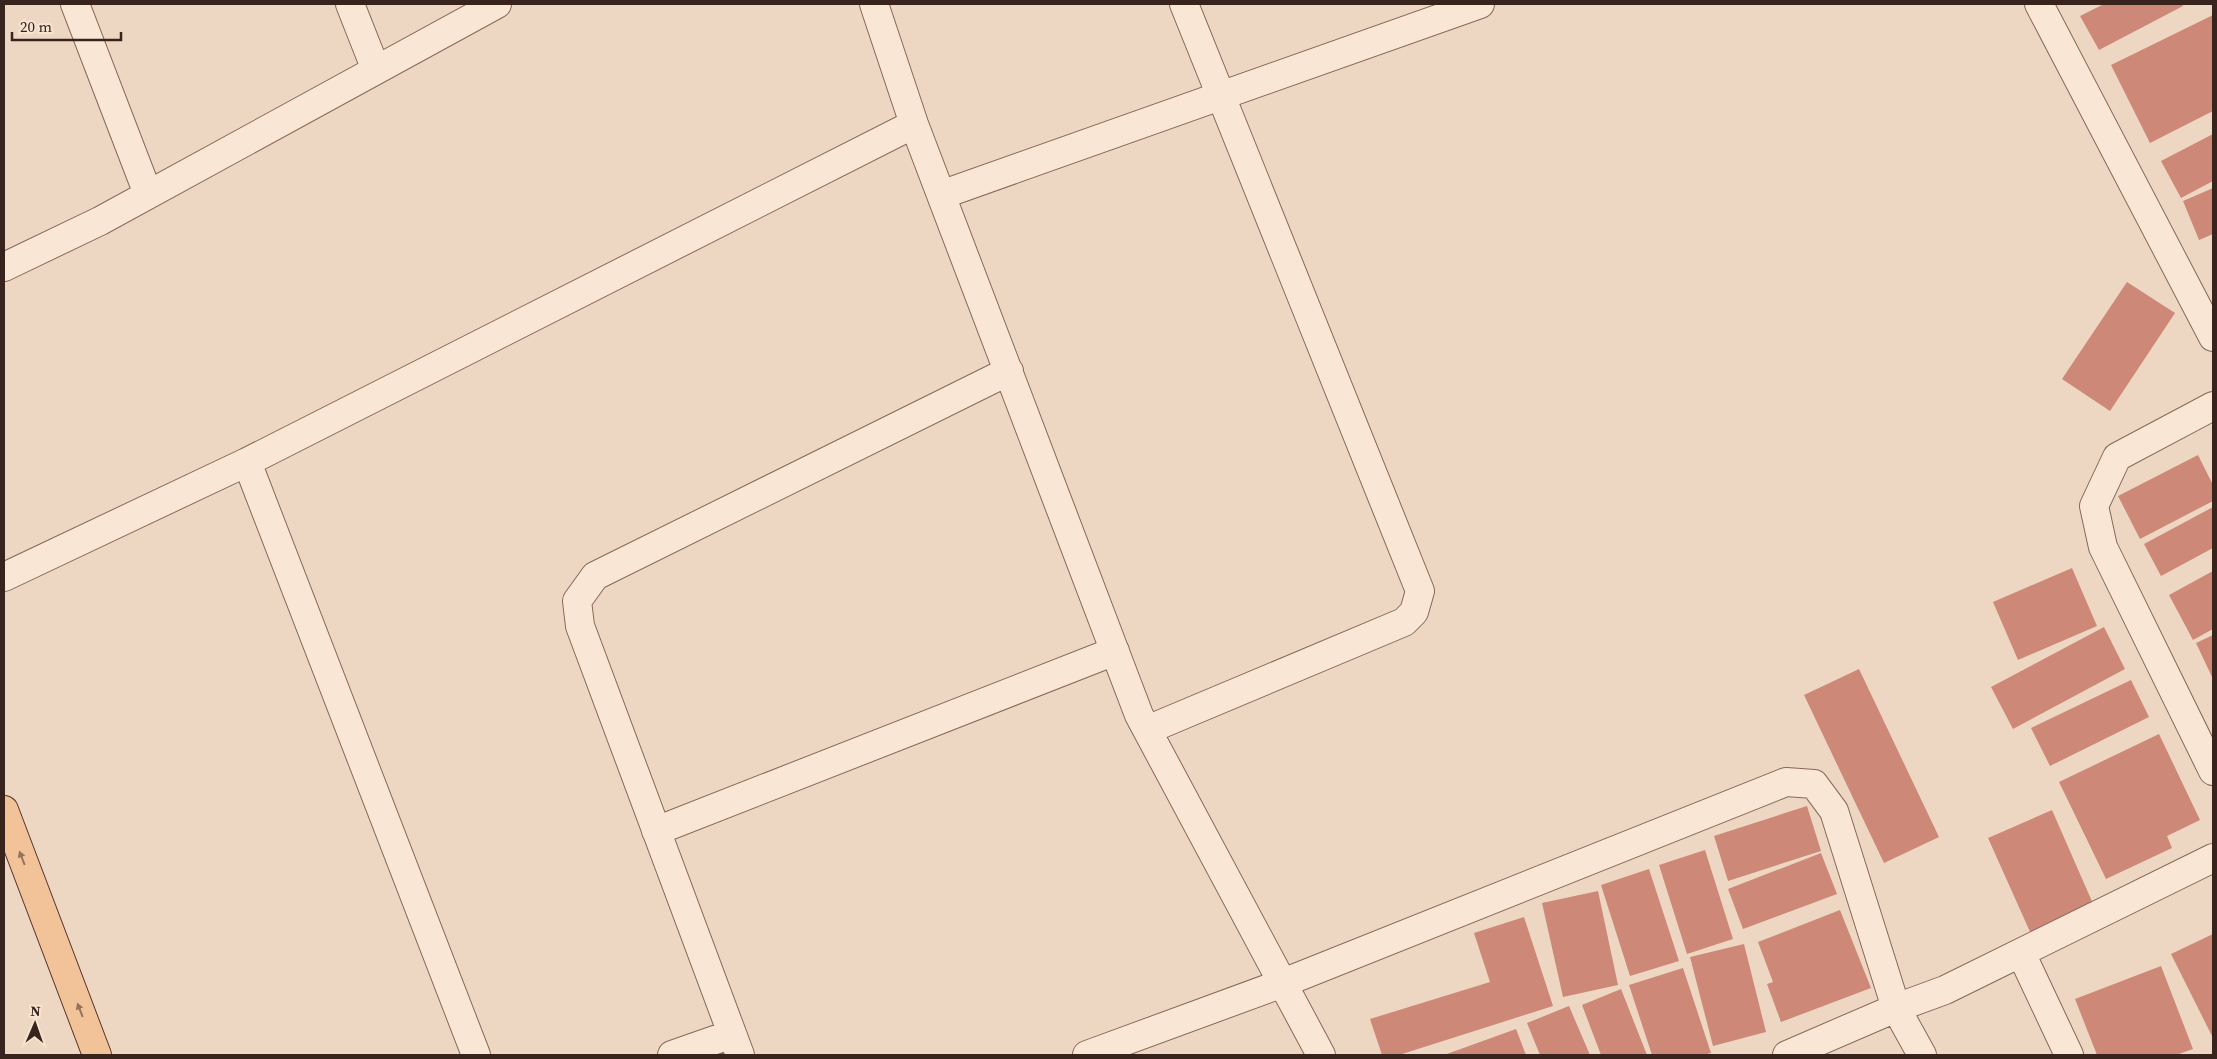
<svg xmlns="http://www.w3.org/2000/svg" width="2217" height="1059" viewBox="0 0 2217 1059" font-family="'Source Serif 4',serif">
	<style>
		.building { fill: #cd8877 }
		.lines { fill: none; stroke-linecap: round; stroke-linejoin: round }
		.minor-casing { stroke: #886759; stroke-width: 30 }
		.major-casing { stroke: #56372d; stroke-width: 30 }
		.minor { stroke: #f9e6d5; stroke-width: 28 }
		.major { stroke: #f2c299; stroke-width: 28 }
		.oneway { fill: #95735b }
	</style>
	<rect width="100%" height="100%" fill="#eed7c2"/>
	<!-- building -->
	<path class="building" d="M 2104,4 L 2182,4 L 2183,6 L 2099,50 L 2080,16 Z
		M 2213,15 L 2213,111 L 2150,143 L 2111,65 Z
		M 2213,134 L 2213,181 L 2181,198 L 2161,161 Z
		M 2213,188 L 2213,234 L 2199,240 L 2183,201 Z
		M 2127,282 L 2175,313 L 2110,411 L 2062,379 Z
		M 2198,455 L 2213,485 L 2213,501 L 2140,539 L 2118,496 Z
		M 2213,507 L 2213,548 L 2161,576 L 2144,544 Z
		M 2072,568 L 2097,626 L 2018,660 L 1993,602 Z
		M 2213,571 L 2213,629 L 2193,640 L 2169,595 Z
		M 2104,627 L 2125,669 L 2013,729 L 1991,687 Z
		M 2213,635 L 2213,679 L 2196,643 Z
		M 1859,669 L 1939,837 L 1884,863 L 1804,695 Z
		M 2131,680 L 2149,717 L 2050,766 L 2031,728 Z
		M 2159,734 L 2200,820 L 2167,836 L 2172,848 L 2106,879 L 2059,782 Z
		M 1807,806 L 1821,851 L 1728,881 L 1714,836 Z
		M 2052,810 L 2094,906 L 2031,934 L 1988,838 Z
		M 1705,850 L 1733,939 L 1687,954 L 1659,865 Z
		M 1821,853 L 1837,894 L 1743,929 L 1728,889 Z
		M 1649,869 L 1679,961 L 1630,976 L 1601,885 Z
		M 1598,891 L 1618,985 L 1563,997 L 1542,903 Z
		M 1840,910 L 1871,988 L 1781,1022 L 1767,984 L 1773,982 L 1758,942 Z
		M 1524,917 L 1553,1006 L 1399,1055 L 1382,1055 L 1370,1019 L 1490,982 L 1474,933 Z
		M 2213,934 L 2213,1038 L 2171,954 Z
		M 1744,944 L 1766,1032 L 1713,1046 L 1690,957 Z
		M 2161,966 L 2193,1049 L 2176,1055 L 2097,1055 L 2075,999 Z
		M 1683,968 L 1711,1053 L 1703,1055 L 1652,1055 L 1629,985 Z
		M 1621,989 L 1647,1055 L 1601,1055 L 1582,1005 Z
		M 1569,1006 L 1590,1055 L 1540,1055 L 1527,1023 Z
		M 1516,1029 L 1526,1055 L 1444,1055 Z"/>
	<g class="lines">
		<!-- minor casing -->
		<g class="minor-casing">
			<path id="minor" d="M 75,4 L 148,194
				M 350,4 L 376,70
				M 874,4 L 914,124 L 1139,715 L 1321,1055
				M 2039,4 L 2213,337
				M 941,195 L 1480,4
				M 4,267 L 100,221 L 497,4
				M 2213,406 L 2117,457 L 2094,506 L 2103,547 L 2213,771
				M 247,462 L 476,1055
				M 4,577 L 247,462 L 914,124
				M 1147,730 L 1404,622 L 1414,612 L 1420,591 L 1184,4
				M 656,831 L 1115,651
				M 2021,953 L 2069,1055
				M 672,1055 L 732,1034
				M 740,1055 L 580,626 L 577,601 L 595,576 L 1009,371
				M 1087,1055 L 1283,983 L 1786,782 L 1814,784 L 1834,811 L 1896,1008 L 1922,1055
				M 1787,1055 L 1896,1008 L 1945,990 L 2213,858"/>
		</g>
		<!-- major casing -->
		<g class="major-casing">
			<path id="major" d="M 4,810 L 97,1055"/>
		</g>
		<!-- minor -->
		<use href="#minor" class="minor"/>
		<!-- major -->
		<use href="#major" class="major"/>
	</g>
	<!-- one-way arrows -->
	<defs><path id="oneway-solid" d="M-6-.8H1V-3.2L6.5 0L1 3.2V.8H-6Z" transform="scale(1.25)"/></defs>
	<g class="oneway">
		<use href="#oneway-solid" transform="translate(22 858) rotate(-111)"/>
		<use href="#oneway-solid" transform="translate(80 1010) rotate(-111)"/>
	</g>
	<!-- border -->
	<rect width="2217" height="1059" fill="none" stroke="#38241d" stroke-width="10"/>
	<!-- north arrow -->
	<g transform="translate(35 1024) rotate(2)" stroke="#f6e3d1" stroke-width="4" paint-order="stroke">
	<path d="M0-4L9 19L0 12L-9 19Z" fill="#38241d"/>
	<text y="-8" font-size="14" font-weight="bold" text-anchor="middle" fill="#38241d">N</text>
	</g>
	<!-- scale -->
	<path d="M12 32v8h109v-8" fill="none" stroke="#38241d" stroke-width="2.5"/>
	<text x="20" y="32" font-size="15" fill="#38241d" stroke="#f6e3d1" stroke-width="4" paint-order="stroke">20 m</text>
</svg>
